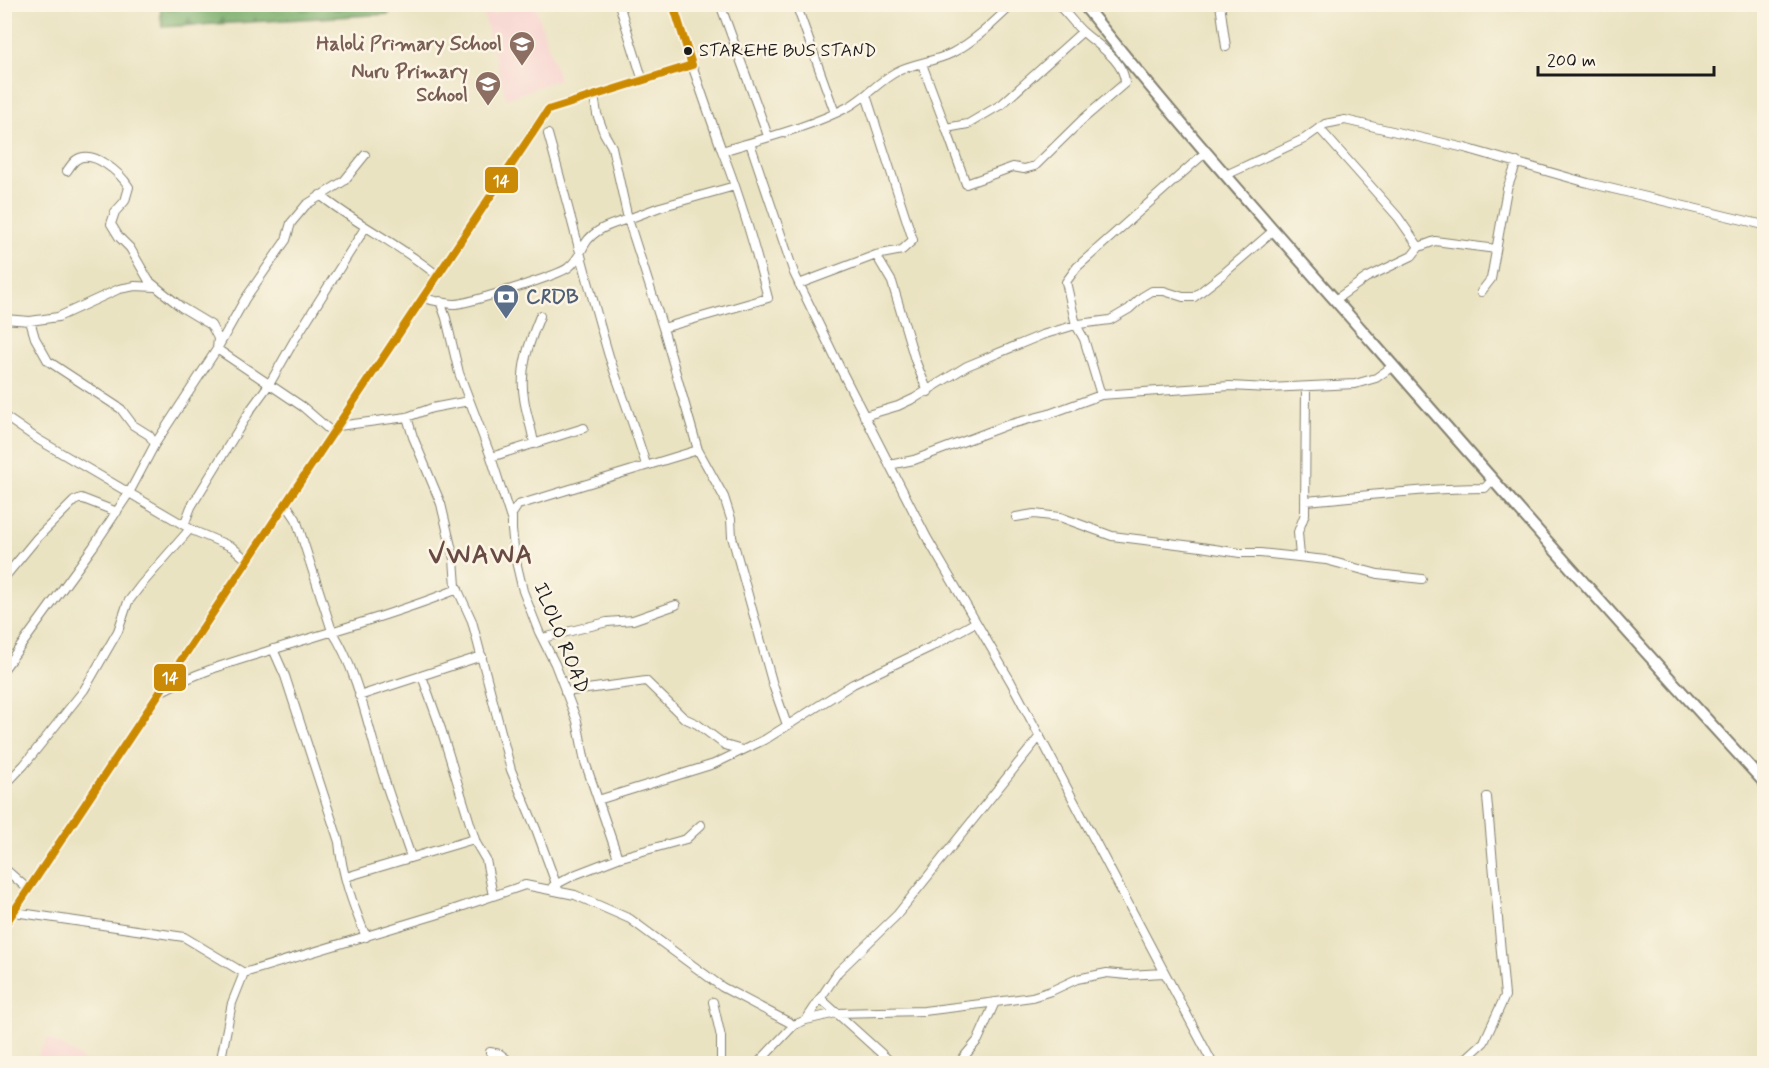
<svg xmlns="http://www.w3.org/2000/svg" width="1769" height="1068" viewBox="0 0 1769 1068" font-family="Mynerve,sans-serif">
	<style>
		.built { fill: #f7d0ce }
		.forest { fill: url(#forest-firs); stroke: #486341; stroke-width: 1.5 }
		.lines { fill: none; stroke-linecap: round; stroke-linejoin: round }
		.minor-casing { stroke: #83806f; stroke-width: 10 }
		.highway-casing { stroke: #83806f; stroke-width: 14 }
		.minor { stroke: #fff; stroke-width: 8 }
		.highway { stroke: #fff; stroke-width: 10 }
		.bus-1-casing { stroke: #fcf5e5; stroke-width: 12 }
		.bus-1 { stroke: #cb8a06; stroke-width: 8 }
		.bus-dot { fill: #1c1c1c; stroke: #fcf5e5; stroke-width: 2 }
		.labels { text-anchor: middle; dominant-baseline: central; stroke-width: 5; stroke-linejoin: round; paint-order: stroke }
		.bus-label { font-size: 18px; fill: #1c1c1c; stroke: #fcf5e5; text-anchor: start }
		.education-label { font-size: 20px; font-weight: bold; fill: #785e54; stroke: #fcf5e5; text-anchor: end }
		.service-label { font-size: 20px; font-weight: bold; fill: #4e5e75; stroke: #fcf5e5; text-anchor: start }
		.street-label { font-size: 20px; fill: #1c1c1c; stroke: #fcf5e5 }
		.district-label { font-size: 26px; font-weight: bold; letter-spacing: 1.5px; fill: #684a44; stroke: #fcf5e5 }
		.line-badge { stroke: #fcf5e5; stroke-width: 2 }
		.badge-label { font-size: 16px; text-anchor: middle; font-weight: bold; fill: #fff }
	</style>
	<defs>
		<pattern id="forest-firs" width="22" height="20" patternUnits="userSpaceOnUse" patternTransform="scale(1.5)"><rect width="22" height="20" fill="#74aa66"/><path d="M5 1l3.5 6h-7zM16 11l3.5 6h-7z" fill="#5e8a53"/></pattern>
	</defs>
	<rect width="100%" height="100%" fill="#fcf5e5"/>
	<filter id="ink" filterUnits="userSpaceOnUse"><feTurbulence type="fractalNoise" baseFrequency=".0167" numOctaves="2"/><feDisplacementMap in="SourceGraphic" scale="12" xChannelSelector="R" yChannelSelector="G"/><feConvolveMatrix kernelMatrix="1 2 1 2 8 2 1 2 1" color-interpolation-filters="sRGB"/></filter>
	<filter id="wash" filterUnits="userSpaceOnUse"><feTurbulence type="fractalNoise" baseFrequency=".008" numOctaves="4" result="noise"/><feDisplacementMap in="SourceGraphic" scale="24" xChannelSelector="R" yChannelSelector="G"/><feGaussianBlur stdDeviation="1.35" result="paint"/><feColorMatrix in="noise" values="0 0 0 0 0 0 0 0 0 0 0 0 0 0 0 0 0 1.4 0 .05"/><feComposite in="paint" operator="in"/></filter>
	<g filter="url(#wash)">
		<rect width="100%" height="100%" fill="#eae3c2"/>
		<!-- built -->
		<path class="built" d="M 523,5 L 535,5 L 559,79 L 506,99 L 484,16 Z
			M 48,1038 L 75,1054 L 87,1063 L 33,1063 Z"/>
		<!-- forest -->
		<path class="forest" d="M 389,5 L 389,14 L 162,27 L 160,5 Z"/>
	</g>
	<g filter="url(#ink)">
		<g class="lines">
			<!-- minor casing -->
			<g class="minor-casing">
				<path id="minor" d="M 619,4 L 643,81
					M 720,4 L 768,136
					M 796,4 L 835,113
					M 1220,4 L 1226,47
					M 922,64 L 946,128 L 968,124 L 1002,104 L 1082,32
					M 692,65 L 722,151
					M 946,128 L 966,184 L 1013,167 L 1024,169 L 1035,166 L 1082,120 L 1125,83 C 1125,62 1098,45 1083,32 C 1074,24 1067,13 1057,4
					M 1319,128 L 1398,217 L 1419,247
					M 548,134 C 569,208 587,282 609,356 C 621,392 635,428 646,465
					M 750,143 L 794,273 L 840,368 L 927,538 L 1011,682 L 1213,1064
					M 67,171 C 69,168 73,162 76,160 C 93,148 121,174 129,187 L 125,201 L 115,212 L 111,224 L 119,237 L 130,248 L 149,281 L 181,307 L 211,325 L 218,338 L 217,349 L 303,407 L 333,433
					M 1226,175 L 1304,139 L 1325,124 L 1345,120 L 1465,148 L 1588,183 L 1764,225
					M 735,186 L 660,207 L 628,219 L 663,328 L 768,298 C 755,248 741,198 722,151 C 762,139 810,127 848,107 C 865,98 878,82 896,72 C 913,63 934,62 952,53 C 975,41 994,22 1013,4
					M 320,195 C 357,225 401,245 438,276
					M 876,255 L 892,282 L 915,360 L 928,392
					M 799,284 L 876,255 L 902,250 L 913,240 L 866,95
					M 1481,292 L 1491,279 L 1507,189 L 1517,162
					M 422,298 C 433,300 444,304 455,304 C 466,304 561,275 569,267 C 577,261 580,253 585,244 C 594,229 612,224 628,219 L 612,147 L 604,133 L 597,114 L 594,96
					M 1335,300 L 1366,278 L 1412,256 L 1419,247 L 1435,241 L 1496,249
					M 440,301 L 446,318 L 459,373 L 491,457 L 511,519
					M 4,319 L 30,321 L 58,317 L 119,289 L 135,286 L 155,287
					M 30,321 L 35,338 L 48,361 L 121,409 L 133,425 L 149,435 L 155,444
					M 663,328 L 698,450 L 724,497 L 731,519 L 732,537 L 773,685 L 787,725
					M 1101,395 L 1084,339 L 1076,325 L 1066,282 L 1077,267 L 1206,152
					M 4,416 L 39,440 L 194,531 L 232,547 L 248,561
					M 864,416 L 898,406 L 915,398 L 967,366 L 1042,335 L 1079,324 L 1110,320 L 1129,309 L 1142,297 L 1152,291 L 1164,291 L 1183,297 L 1194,297 L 1222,275 L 1274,230
					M 407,417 L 413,437 L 441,504 L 454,559 L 456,586 L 472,621 L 511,770 L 536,829 L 559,892
					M 338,426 L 407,417 L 432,408 L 469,401
					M 534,444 C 532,428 526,414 524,398 C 519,369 529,343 540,316
					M 491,457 L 584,428
					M 889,465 L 914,460 L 1007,425 L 1049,414 L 1101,395 L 1230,386 L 1268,388 L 1355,384 L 1376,378 L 1393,366
					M 1305,501 C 1365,496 1425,488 1485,488 L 1493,479
					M 286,504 L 296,519 L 332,631 C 353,662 366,715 376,752 C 386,787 399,822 411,857
					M 1016,517 L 1034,514 L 1060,517 L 1112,536 L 1201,547 L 1240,553 L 1260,553 L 1326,560 L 1378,574 L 1422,579
					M 184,525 L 191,507 L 251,409 L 270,383 L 295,339 L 365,228
					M 1300,557 L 1298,532 L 1305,514 L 1306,387
					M 4,578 L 37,538 L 74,501 L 81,498 L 117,512
					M 543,638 L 607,622 L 633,620 L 676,605
					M 273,649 L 285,676 L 339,842 C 342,876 353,905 366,937
					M 4,669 L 93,547 L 129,493 L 155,444 L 217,349 L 245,299 L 286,240 L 291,223 L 306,205 L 344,181 L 365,155
					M 422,676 L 441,729 L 476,843 L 486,860 L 493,896
					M 162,691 C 195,673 229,663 265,652 C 329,632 395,614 458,589
					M 565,692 L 646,681 L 684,718 L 697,724 L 725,745 L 742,750
					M 359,696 L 482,656
					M 4,786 L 24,765 L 84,690 L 118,631 L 128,602 L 141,585 L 190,529
					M 598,800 L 714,764 L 766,739 L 853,684 L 931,647 L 976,622
					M 618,858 L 585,762 L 577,721 L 555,664 L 539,632 L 523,591 L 515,557 L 512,530 L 512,514 L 518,505 L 698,450
					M 4,868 L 29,890
					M 346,877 L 474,839
					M 553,886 L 574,875 L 618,858 L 686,839 L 701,825
					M 14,912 L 184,937 L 244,973 L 449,911 L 525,885 L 575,895 L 630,919 L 722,987 L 794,1025 L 806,1020 L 838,972 L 897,915 L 1040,736
					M 4,926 L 548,110 L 692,65 L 673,4
					M 820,998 L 893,1064
					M 713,1002 L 721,1037 L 721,1064
					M 806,1020 L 836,1013 L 924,1011 L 989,1003 L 1032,997 L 1051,991 L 1077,979 L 1107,973 L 1127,975 L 1164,973
					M 490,1052 L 500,1054 L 513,1064
					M 220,1064 L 232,1003 L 244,973
					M 757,1064 L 794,1025
					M 958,1064 L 978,1040 L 995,1002
					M 1460,1064 L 1484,1042 L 1505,996 L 1487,797"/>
			</g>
			<!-- highway casing -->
			<g class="highway-casing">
				<path id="highway" d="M 1083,4 C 1176,121 1275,232 1374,344 C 1502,491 1631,638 1764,782"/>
			</g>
			<!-- minor -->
			<use href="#minor" class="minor"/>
			<!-- highway -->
			<use href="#highway" class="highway"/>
			<!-- bus-1 casing -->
			<g class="bus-1-casing">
				<path id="bus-1" d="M 4,926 L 548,110 L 692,65 L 673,4"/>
			</g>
			<!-- bus-1 -->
			<use href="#bus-1" class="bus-1"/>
		</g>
	</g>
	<!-- icons -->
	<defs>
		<g id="school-pin" transform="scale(1.35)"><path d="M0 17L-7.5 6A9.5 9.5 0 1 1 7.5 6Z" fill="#8d6e63" stroke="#fcf5e5"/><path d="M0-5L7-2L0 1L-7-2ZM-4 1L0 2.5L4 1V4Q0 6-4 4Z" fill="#fff"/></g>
		<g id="bank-pin" transform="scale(1.35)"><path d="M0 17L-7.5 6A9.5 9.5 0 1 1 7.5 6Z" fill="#5c6f8a" stroke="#fcf5e5"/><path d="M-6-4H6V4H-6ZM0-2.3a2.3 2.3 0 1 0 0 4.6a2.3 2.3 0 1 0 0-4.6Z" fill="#fff"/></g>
	</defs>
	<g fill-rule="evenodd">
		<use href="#school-pin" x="522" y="44"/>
		<use href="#school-pin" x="488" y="84"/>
		<use href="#bank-pin" x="506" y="297"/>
	</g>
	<!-- markers -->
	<circle class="bus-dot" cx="688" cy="51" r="5"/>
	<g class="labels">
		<!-- bus labels -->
		<g class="bus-label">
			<text x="699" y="51">STAREHE BUS STAND</text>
		</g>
		<!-- education labels -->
		<g class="education-label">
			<text x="502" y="44">Haloli Primary School</text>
			<text x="468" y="72">Nuru Primary<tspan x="468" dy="23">School</tspan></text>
		</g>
		<!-- service labels -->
		<g class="service-label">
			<text x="526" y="297">CRDB</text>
		</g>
		<!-- street labels -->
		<g class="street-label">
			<text transform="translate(561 638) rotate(68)">ILOLO ROAD</text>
		</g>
		<!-- district labels -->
		<g class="district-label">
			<text x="481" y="556">VWAWA</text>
		</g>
	</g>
	<g class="line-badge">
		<rect x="484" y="166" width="35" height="28" rx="6" fill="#cb8a06"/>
		<rect x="153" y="663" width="34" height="29" rx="6" fill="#cb8a06"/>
	</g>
	<g class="badge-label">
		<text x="501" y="186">14</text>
		<text x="170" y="683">14</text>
	</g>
	<!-- margin -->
	<rect width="1769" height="1068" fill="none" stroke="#fcf5e5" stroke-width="24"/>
	<!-- scale -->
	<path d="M1538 66v9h176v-9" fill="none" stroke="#1c1c1c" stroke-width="3"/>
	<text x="1547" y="66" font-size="18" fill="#1c1c1c" stroke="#fcf5e5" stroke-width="4.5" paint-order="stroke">200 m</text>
</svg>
